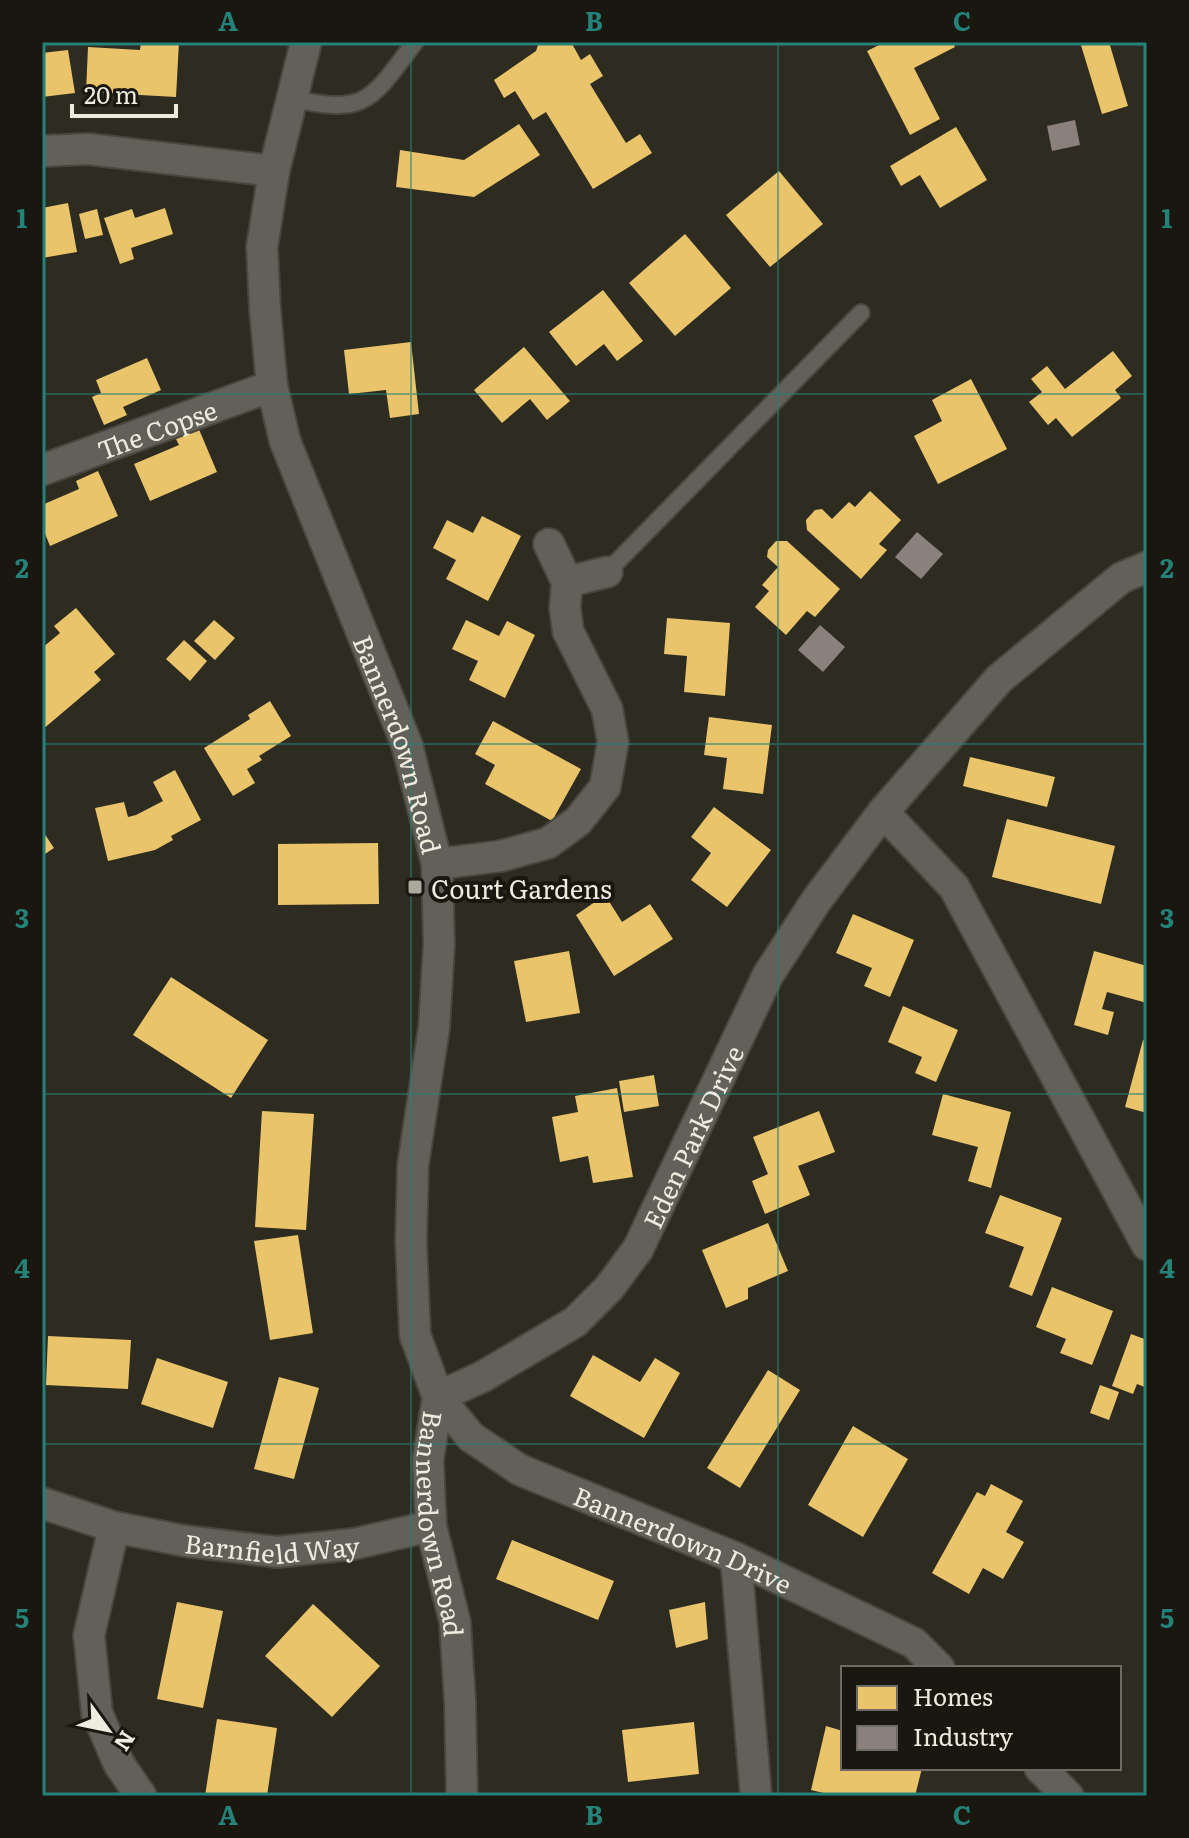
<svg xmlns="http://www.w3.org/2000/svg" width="1189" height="1838" viewBox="0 0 1189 1838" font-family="Literata,serif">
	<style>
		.homes { fill: #e9c46a }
		.industry { fill: #8a817c }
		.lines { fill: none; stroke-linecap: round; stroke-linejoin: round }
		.lane-casing { stroke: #49473d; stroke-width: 20 }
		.street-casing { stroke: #49473d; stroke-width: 34 }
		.lane { stroke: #626059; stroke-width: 16 }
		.street { stroke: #626059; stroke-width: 30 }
		.grid { fill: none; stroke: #258279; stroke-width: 2; stroke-opacity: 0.55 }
		.poi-dot { fill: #aba89c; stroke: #19170f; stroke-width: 3 }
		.labels { text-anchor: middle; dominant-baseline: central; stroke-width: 8; stroke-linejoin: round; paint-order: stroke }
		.street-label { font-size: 26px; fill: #eeebdf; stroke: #19170f }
		.poi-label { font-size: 26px; fill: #eeebdf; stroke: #19170f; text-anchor: start }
		.neatline { fill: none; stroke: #258279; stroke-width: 3 }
		.grid-label { font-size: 26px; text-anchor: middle; font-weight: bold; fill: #258279 }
	</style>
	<rect width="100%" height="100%" fill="#2e2c21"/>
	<!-- homes -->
	<path class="homes" d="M 141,42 L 179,42 L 176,97 L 86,92 L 88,47 L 140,50 Z
		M 539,42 L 571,42 L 581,60 L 590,54 L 603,76 L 590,84 L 626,143 L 640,134 L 652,153 L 593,189 L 546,112 L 533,120 L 515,91 L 504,98 L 494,80 L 536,51 Z
		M 885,42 L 953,42 L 955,47 L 914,68 L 940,119 L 910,135 L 867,51 Z
		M 1080,42 L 1109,42 L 1128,106 L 1102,114 Z
		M 68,50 L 75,93 L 42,97 L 42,53 Z
		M 519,124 L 540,155 L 474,197 L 396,187 L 400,150 L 464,160 Z
		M 956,127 L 987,180 L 940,208 L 920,175 L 901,186 L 890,166 Z
		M 779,171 L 823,224 L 770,267 L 726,215 Z
		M 68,203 L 77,252 L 42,258 L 42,208 Z
		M 165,208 L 173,234 L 131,248 L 134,259 L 120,264 L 104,218 L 132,209 L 135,218 Z
		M 97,209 L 103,235 L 85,239 L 79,214 Z
		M 685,234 L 731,288 L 675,336 L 629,283 Z
		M 603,290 L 643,341 L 617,361 L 604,344 L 576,366 L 549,332 Z
		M 411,342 L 419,414 L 390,418 L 386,390 L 349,394 L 344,350 Z
		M 524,347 L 570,401 L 547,420 L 530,399 L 502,423 L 474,390 Z
		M 1113,351 L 1132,376 L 1115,390 L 1121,398 L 1072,437 L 1056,418 L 1048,425 L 1029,402 L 1042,392 L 1031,379 L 1047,366 L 1065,389 Z
		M 147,358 L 161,390 L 123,407 L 127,415 L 104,425 L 92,397 L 101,393 L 96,380 Z
		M 971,379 L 1007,449 L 938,484 L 914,436 L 942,421 L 932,400 Z
		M 198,427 L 217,472 L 150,501 L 134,464 L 179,445 L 175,437 Z
		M 98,471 L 118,516 L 50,546 L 42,526 L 42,505 L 79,489 L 76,481 Z
		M 870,491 L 901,520 L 879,544 L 887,550 L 861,579 L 807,530 L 806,520 L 815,510 L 822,509 L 832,519 L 849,502 L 855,507 Z
		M 482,516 L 521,536 L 488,601 L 446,579 L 456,560 L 433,548 L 447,520 L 473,533 Z
		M 776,541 L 787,541 L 840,589 L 815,617 L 807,611 L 786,635 L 755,607 L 769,591 L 762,585 L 778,567 L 767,557 L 768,550 Z
		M 76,608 L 115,654 L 94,672 L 101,680 L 42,730 L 42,648 L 60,633 L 54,626 Z
		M 667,618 L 730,623 L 725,696 L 684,692 L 687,656 L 664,654 Z
		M 214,620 L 235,638 L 215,660 L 194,641 Z
		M 466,620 L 499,636 L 507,621 L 535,635 L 505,698 L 469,680 L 478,661 L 452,649 Z
		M 184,640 L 207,661 L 190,681 L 166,659 Z
		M 270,701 L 291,736 L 259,756 L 262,760 L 247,769 L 255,783 L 233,796 L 204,748 L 250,719 L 248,715 Z
		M 709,717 L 772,725 L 763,794 L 723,789 L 727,758 L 704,755 Z
		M 493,721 L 581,769 L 552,821 L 485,784 L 495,765 L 475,754 Z
		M 970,757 L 1055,777 L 1047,807 L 963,786 Z
		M 175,770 L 201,820 L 171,836 L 173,840 L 155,850 L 108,861 L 95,808 L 124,802 L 128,817 L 136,815 L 163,801 L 153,782 Z
		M 714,807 L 771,850 L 727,907 L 691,880 L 711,853 L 691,837 Z
		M 1007,819 L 1115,846 L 1101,904 L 992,877 Z
		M 42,830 L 54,848 L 42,856 Z
		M 378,843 L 379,904 L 278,905 L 278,844 Z
		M 605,895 L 622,922 L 650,904 L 673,939 L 614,976 L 576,915 Z
		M 853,914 L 914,940 L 890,997 L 864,986 L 872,968 L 836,953 Z
		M 569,951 L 580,1013 L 526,1022 L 514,961 Z
		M 1094,951 L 1147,966 L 1147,1003 L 1107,992 L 1102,1009 L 1114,1012 L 1108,1035 L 1074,1025 Z
		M 171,977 L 268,1040 L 231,1098 L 133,1035 Z
		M 903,1006 L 958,1030 L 936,1082 L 915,1073 L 922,1057 L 888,1042 Z
		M 1143,1040 L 1147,1041 L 1147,1113 L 1125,1107 Z
		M 654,1075 L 659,1106 L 624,1112 L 619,1081 Z
		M 617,1088 L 633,1177 L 593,1183 L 588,1156 L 560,1162 L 552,1117 L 578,1112 L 575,1096 Z
		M 943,1094 L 1011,1112 L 991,1188 L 968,1181 L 978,1147 L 932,1135 Z
		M 262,1111 L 314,1114 L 306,1230 L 255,1227 Z
		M 819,1111 L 835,1152 L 798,1166 L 810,1195 L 765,1214 L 752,1181 L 768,1174 L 753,1137 Z
		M 1000,1195 L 1062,1218 L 1032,1296 L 1009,1287 L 1024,1247 L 985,1233 Z
		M 768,1223 L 788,1271 L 748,1288 L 748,1299 L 726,1308 L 702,1250 Z
		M 298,1235 L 313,1333 L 270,1340 L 254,1241 Z
		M 1052,1287 L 1113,1311 L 1092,1365 L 1060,1353 L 1066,1339 L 1036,1327 Z
		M 1131,1334 L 1147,1340 L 1147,1388 L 1137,1384 L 1133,1394 L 1112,1386 Z
		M 48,1336 L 131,1340 L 128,1389 L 46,1385 Z
		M 593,1355 L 640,1382 L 655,1358 L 680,1373 L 644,1438 L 570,1396 Z
		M 157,1358 L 228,1382 L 213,1428 L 141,1404 Z
		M 768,1370 L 800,1390 L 740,1488 L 707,1468 Z
		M 279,1377 L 319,1388 L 294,1479 L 254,1469 Z
		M 1100,1385 L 1119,1392 L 1109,1420 L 1090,1413 Z
		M 853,1426 L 908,1459 L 863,1537 L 808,1505 Z
		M 991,1484 L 1023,1501 L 1006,1532 L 1024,1542 L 1003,1579 L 983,1568 L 969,1594 L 932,1573 L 977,1492 L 985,1496 Z
		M 512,1540 L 614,1581 L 598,1620 L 496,1579 Z
		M 177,1602 L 223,1611 L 203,1708 L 157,1699 Z
		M 705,1602 L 708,1639 L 676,1648 L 669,1610 Z
		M 313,1604 L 380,1666 L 332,1717 L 265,1656 Z
		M 217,1719 L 277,1728 L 267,1796 L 205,1796 Z
		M 694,1722 L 699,1774 L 628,1782 L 622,1730 Z
		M 826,1726 L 843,1731 L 843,1768 L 922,1768 L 915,1796 L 836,1796 L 811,1790 Z"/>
	<!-- industry -->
	<path class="industry" d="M 1075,120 L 1080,145 L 1052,151 L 1047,126 Z
		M 917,532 L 943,554 L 921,579 L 895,557 Z
		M 820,625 L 845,647 L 823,672 L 798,650 Z"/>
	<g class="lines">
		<!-- lane casing -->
		<g class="lane-casing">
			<path id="lane" d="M 290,98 C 367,116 371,100 415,42
				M 607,572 L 861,313"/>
		</g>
		<!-- street casing -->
		<g class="street-casing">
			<g id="street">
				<path id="s1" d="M 306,42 L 274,171 L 262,247 L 265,310 L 272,386 L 285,441 L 407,745 L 437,864 L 439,945 L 434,1028 L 413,1165 L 411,1241 L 415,1335 L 438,1397 L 428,1460 L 431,1526 L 455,1622 L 460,1702 L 462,1796"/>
				<path d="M 42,151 L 88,149 L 274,171"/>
				<path id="s2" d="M 42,470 L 272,386"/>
				<path d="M 567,582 L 607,572"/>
				<path d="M 883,812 L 954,887 L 1147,1245"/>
				<path d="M 437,864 L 501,856 L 548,843 L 578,821 L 605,787 L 613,742 L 607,709 L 568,631 L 565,608 L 567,582 L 549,544"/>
				<path id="s3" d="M 438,1397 L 482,1377 L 575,1322 L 609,1288 L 638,1249 L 768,975 L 816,901 L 883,812 L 999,679 L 1121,578 L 1147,567"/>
				<path id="s4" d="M 438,1397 L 471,1437 L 520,1470 L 736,1558 L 914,1643 L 939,1668"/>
				<path id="s5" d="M 42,1503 L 114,1527 L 185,1541 L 277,1552 L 354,1544 L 431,1526"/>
				<path d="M 114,1527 L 89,1635 L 97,1713 L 119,1764 L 141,1796"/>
				<path d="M 736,1558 L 756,1796"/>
				<path d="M 1040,1768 L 1068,1796"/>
			</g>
		</g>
		<!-- lane -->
		<use href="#lane" class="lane"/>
		<!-- street -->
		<use href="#street" class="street"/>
	</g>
	<!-- grid -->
	<path class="grid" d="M 411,42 L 411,1796M 778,42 L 778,1796M 42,394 L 1147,394M 42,744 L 1147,744M 42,1094 L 1147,1094M 42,1444 L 1147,1444"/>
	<!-- markers -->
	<rect class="poi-dot" x="407" y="879" width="16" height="16" rx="4"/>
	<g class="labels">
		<!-- street labels -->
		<g class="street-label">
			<text stroke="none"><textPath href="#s2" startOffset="122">The Copse</textPath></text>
			<text stroke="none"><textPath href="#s1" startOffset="730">Bannerdown Road</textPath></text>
			<text stroke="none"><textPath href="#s3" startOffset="378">Eden Park Drive</textPath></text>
			<text stroke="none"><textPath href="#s1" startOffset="1524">Bannerdown Road</textPath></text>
			<text stroke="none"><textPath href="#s5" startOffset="236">Barnfield Way</textPath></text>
			<text stroke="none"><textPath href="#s4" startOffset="288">Bannerdown Drive</textPath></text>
		</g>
		<!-- poi labels -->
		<g class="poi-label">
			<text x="431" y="887">Court Gardens</text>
		</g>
	</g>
	<!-- border -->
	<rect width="1189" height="1838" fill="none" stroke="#19170f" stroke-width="88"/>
	<!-- legend -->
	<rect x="841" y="1666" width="280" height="104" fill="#19170f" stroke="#6e6c62" stroke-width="2"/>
	<rect x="857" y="1686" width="40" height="24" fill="#e9c46a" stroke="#6e6c62" stroke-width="2"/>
	<text x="913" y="1706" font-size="24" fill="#eeebdf">Homes</text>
	<rect x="857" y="1726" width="40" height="24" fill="#8a817c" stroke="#6e6c62" stroke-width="2"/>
	<text x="913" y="1746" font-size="24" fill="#eeebdf">Industry</text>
	<!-- north arrow -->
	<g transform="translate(108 1730) rotate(123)" stroke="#19170f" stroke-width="6" paint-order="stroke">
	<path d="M0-6L14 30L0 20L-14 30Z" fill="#eeebdf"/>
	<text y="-12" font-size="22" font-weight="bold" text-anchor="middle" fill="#eeebdf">N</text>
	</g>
	<!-- scale -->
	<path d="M72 104v12h104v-12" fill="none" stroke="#eeebdf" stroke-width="4"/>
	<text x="84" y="104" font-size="24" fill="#eeebdf" stroke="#19170f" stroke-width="6" paint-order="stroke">20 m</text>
	<rect x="44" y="44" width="1101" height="1750" class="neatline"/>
	<g class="grid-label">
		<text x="228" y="31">A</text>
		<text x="594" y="31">B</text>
		<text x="962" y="31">C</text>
		<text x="22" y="228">1</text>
		<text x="1167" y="228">1</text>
		<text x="22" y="578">2</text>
		<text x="1167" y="578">2</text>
		<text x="22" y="928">3</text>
		<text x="1167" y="928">3</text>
		<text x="22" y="1278">4</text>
		<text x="1167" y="1278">4</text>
		<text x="22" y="1628">5</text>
		<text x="1167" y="1628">5</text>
		<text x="228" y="1825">A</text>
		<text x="594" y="1825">B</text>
		<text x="962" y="1825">C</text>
	</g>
</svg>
